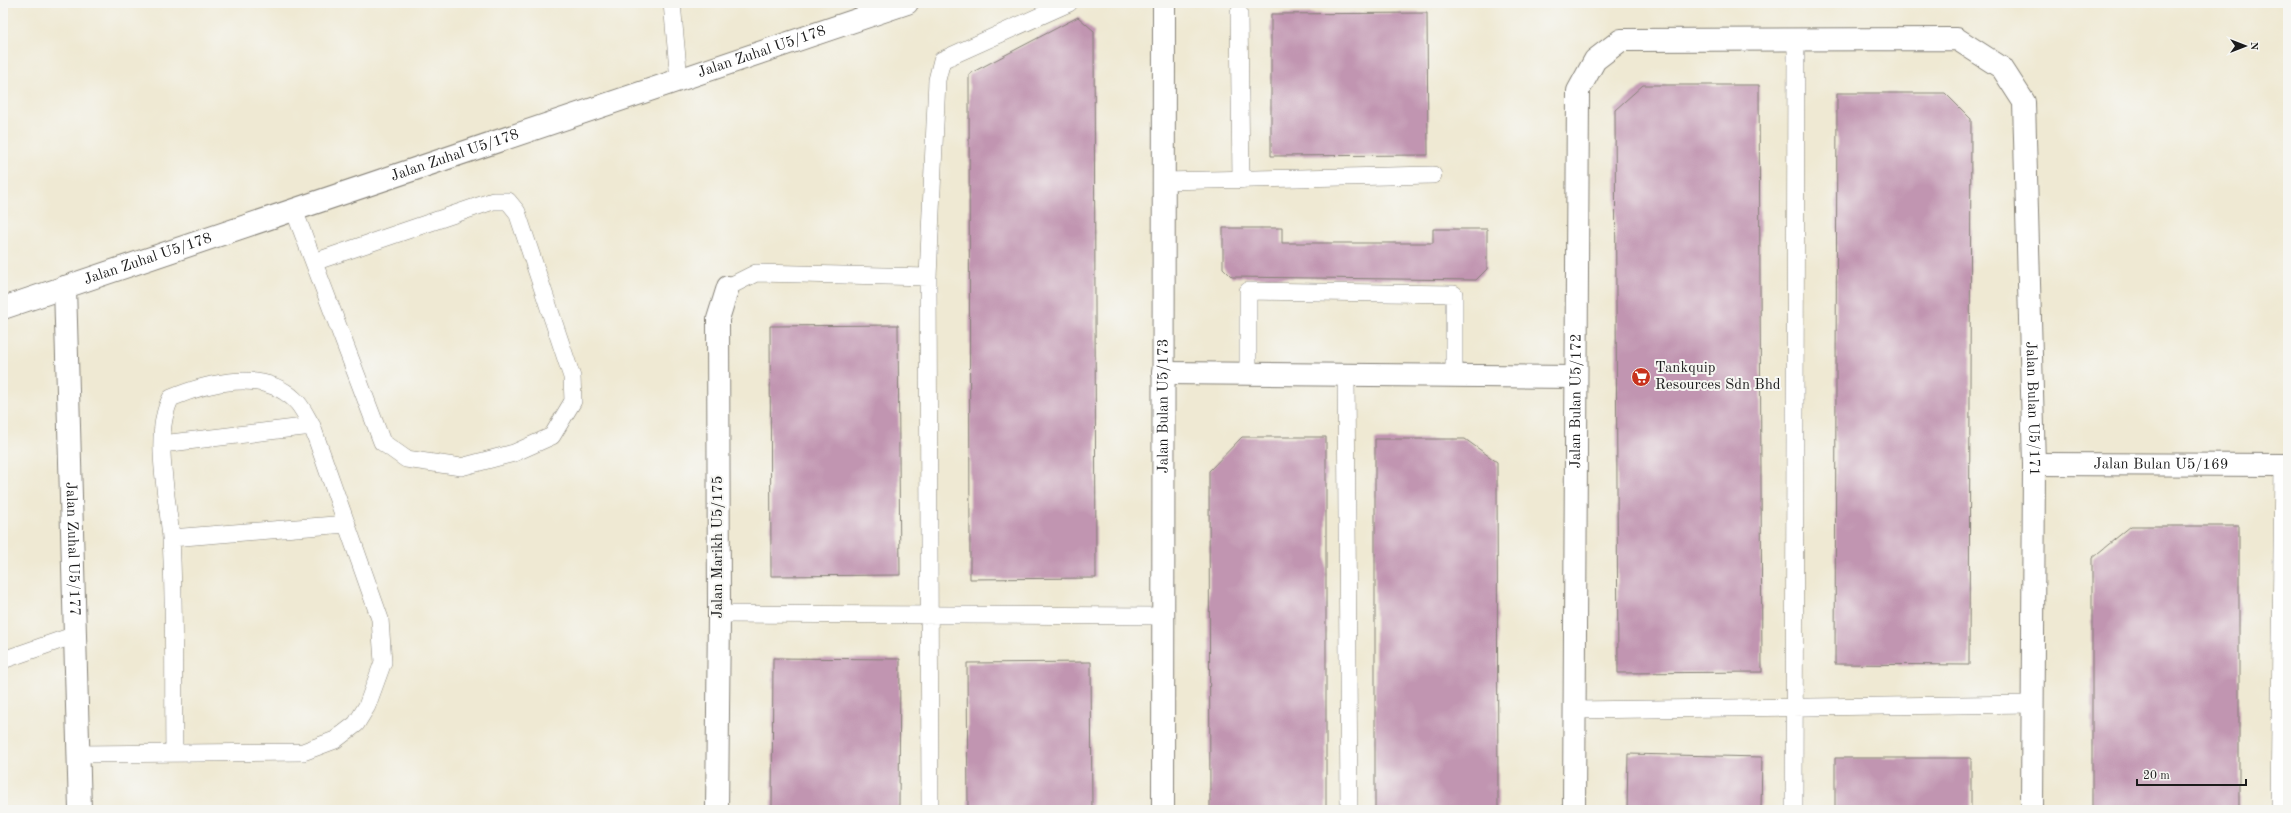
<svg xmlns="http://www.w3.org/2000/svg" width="2291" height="813" viewBox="0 0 2291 813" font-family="'Old Standard TT',serif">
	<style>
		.building { fill: #c195b1 }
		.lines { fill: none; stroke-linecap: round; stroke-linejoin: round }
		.lane-casing { stroke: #868278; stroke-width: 18 }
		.street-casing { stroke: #868278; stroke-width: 24 }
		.lane { stroke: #fff; stroke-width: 17 }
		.street { stroke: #fff; stroke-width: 22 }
		.labels { text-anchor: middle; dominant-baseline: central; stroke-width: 4; stroke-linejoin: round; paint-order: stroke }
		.street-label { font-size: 15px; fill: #1c1c1c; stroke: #f6f6f2 }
		.poi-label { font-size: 15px; fill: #1c1c1c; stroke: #f6f6f2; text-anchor: start }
	</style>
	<rect width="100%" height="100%" fill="#f6f6f2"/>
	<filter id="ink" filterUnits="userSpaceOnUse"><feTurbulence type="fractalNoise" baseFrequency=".025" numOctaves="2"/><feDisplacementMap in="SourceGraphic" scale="8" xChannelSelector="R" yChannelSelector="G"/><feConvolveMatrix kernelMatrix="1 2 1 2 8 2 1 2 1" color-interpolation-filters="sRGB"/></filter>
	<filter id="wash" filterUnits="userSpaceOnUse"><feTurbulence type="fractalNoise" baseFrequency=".012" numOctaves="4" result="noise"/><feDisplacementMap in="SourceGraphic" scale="16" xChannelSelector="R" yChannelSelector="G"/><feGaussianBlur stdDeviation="0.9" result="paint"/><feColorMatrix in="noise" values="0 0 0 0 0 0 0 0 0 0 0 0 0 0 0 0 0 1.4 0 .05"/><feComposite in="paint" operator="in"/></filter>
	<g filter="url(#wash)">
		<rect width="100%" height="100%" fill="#efe9d3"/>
		<g id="blocks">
			<!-- building -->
			<path class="building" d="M 1427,13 L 1428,155 L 1271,156 L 1271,14 Z
				M 1078,17 L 1094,31 L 1096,578 L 970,579 L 969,74 Z
				M 1643,85 L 1759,85 L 1762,672 L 1618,673 L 1615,110 Z
				M 1837,93 L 1945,93 L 1971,119 L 1969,665 L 1835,664 Z
				M 1223,228 L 1282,228 L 1282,243 L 1433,243 L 1433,229 L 1487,229 L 1487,269 L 1476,280 L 1232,277 L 1223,268 Z
				M 898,325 L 900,575 L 771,576 L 770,326 Z
				M 1242,437 L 1326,437 L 1326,810 L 1210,810 L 1209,471 Z
				M 1375,439 L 1465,439 L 1497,462 L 1498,810 L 1375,810 Z
				M 2131,526 L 2239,526 L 2239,810 L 2092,810 L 2092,558 Z
				M 773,658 L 900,659 L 899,810 L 772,810 Z
				M 1091,662 L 1092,810 L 968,810 L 967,663 Z
				M 1628,754 L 1762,757 L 1761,810 L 1627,810 Z
				M 1835,758 L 1971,758 L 1971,810 L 1835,810 Z"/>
		</g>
	</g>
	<g filter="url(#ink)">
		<use href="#blocks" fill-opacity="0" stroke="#868278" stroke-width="1"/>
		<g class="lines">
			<!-- lane casing -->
			<g class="lane-casing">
				<path id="lane" d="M 672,3 L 679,80
					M 1239,13 L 1241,180
					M 1164,181 L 1433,175
					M 294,210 L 382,442 L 406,459 L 461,467 L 514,453 L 552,436 L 573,401 L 572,377 L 517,212 L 508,201 L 493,201 L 314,262
					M 728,287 L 756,273 L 928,277
					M 1248,374 L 1248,291 L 1454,294 L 1454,376
					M 1346,375 L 1349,810
					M 162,444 L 312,426
					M 171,538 L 347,524
					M 719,614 L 1163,616
					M 3,660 L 75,635
					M 1574,710 L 2033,704
					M 79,754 L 303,752 L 335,740 L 356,724 L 367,706 L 383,662 L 380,619 L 312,426 C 307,418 302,406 295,400 C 263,368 207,383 171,398 C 152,433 168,498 171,538 C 175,609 173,682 174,753
					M 930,810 L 928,277 L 937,80 L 942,60 L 1069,3
					M 1794,810 L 1796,38
					M 2279,810 L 2283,465"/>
			</g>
			<!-- street casing -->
			<g class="street-casing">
				<g id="street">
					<path id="s1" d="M 65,287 L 80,810"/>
					<path id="s2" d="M 3,308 L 907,3"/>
					<path d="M 1163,373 L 1575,377"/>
					<path id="s3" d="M 2034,464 L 2288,465"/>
					<path d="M 717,810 L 719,614 L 718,319 L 728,287"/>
					<path id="s4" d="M 1163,810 L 1164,3"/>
					<path id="s5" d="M 1574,810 L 1578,91 L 1595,60 L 1621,40 L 1957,39 L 2002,68 L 2024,102 L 2034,464 L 2032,810"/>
				</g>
			</g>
			<!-- lane -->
			<use href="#lane" class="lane"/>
			<!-- street -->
			<use href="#street" class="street"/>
		</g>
	</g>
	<!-- icons -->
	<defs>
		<g id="supermarket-disc" transform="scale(1)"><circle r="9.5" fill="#c8321e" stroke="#f6f6f2"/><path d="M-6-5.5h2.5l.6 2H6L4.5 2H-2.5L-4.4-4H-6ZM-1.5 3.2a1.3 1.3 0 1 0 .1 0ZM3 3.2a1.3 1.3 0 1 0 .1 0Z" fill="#fff"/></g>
	</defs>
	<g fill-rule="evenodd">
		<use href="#supermarket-disc" x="1641" y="377"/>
	</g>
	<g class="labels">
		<!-- street labels -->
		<g class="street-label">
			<text stroke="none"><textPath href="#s2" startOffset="801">Jalan Zuhal U5/178</textPath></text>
			<text stroke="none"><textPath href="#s2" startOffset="477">Jalan Zuhal U5/178</textPath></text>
			<text stroke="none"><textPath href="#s2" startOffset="153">Jalan Zuhal U5/178</textPath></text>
			<text stroke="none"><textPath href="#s5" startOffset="409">Jalan Bulan U5/172</textPath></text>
			<text stroke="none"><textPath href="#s4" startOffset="404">Jalan Bulan U5/173</textPath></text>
			<text stroke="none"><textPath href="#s5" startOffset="1524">Jalan Bulan U5/171</textPath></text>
			<text stroke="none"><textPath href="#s3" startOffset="127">Jalan Bulan U5/169</textPath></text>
			<text transform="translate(718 547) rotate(-90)">Jalan Marikh U5/175</text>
			<text stroke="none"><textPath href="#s1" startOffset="262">Jalan Zuhal U5/177</textPath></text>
		</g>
		<!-- poi labels -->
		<g class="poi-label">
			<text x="1655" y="368">Tankquip<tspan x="1655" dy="17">Resources Sdn Bhd</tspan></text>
		</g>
	</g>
	<!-- margin -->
	<rect width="2291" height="813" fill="none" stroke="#f6f6f2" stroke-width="16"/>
	<!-- north arrow -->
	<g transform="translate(2245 46) rotate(90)" stroke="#f6f6f2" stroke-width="3" paint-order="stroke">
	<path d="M0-3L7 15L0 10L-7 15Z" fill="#1c1c1c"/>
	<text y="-6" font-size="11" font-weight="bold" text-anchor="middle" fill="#1c1c1c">N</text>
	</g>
	<!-- scale -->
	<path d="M2137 779v6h109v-6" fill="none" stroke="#1c1c1c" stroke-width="2"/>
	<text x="2143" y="779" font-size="12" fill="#1c1c1c" stroke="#f6f6f2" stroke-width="3" paint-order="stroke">20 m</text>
</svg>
